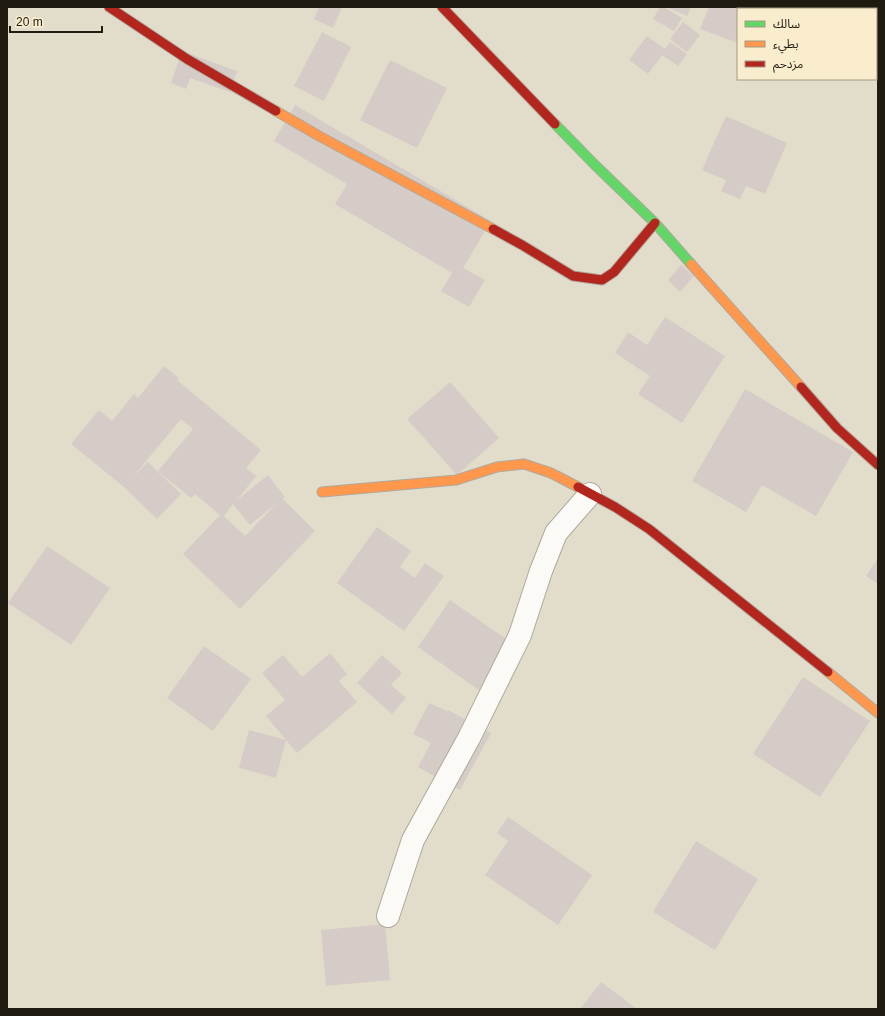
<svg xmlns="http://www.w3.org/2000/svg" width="885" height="1016" viewBox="0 0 885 1016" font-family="Arial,'Noto Sans Arabic',sans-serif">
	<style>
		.building { fill: #d6ccc7; fill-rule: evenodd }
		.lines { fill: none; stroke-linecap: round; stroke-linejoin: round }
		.street-casing { stroke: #aea99c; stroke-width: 24 }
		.fast-casing { stroke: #aea99c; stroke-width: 11 }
		.slow-casing { stroke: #aea99c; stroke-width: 11 }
		.jam-casing { stroke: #aea99c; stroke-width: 11 }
		.street { stroke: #fbfaf7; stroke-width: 22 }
		.fast { stroke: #63d668; stroke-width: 9 }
		.slow { stroke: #ff974d; stroke-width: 9 }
		.jam { stroke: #b3261e; stroke-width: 9 }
	</style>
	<rect width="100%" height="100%" fill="#e2dccb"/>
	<!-- building -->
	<path class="building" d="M 319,7 L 342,7 L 333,28 L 314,19 Z
		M 660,7 L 664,7 L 682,18 L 674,31 L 653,19 Z
		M 667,7 L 691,7 L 687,16 Z
		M 709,7 L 770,7 L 769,9 L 738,9 L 738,43 L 700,29 Z
		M 683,22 L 700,35 L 687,52 L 670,39 Z
		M 322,32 L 351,47 L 324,101 L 294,86 Z
		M 647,36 L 665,49 L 670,42 L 687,54 L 678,66 L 662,55 L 648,74 L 629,60 Z
		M 182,51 L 237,71 L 230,92 L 190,78 L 186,89 L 171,83 Z
		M 390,60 L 447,88 L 417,148 L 360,120 Z
		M 295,105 L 491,221 L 463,268 L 485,280 L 469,307 L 441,291 L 452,273 L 335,204 L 347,184 L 274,141 Z
		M 726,116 L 787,143 L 765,194 L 746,186 L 740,199 L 721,191 L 726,180 L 702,170 Z
		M 681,265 L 694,276 L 680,292 L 668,280 Z
		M 665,317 L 725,356 L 682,423 L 638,394 L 650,376 L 615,353 L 628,332 L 647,345 Z
		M 164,366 L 179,378 L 177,380 L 261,450 L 246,468 L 256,476 L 237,500 L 268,475 L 285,497 L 283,499 L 315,531 L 240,609 L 183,554 L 220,515 L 195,494 L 191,498 L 158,471 L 193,429 L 181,419 L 133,477 L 148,462 L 181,494 L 157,519 L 124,487 L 71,444 L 99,410 L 112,421 L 134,394 L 138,398 ZM 277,503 L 245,536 L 224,516 L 233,504 L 250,525 Z
		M 450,382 L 499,438 L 457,475 L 407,419 Z
		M 745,389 L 853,452 L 816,516 L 762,485 L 746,512 L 692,481 Z
		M 377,527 L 411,551 L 400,567 L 415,578 L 425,563 L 444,576 L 404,631 L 337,583 Z
		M 47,546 L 110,588 L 71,645 L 8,603 Z
		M 878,558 L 878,584 L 866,576 Z
		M 450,600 L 519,648 L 486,695 L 418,647 Z
		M 204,646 L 251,679 L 213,731 L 167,698 Z
		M 330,653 L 347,674 L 339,681 L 357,702 L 297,753 L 286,740 L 276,778 L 239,768 L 249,730 L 286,740 L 266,716 L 285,700 L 262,673 L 283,655 L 302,677 Z
		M 382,655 L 402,673 L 391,685 L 406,698 L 392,714 L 357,683 Z
		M 803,677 L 870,721 L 820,797 L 753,754 Z
		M 429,703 L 447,711 L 443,719 L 448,710 L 491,733 L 460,790 L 418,767 L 431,743 L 413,734 Z
		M 508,817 L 592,875 L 558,925 L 485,875 L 508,841 L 497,833 Z
		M 696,841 L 758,879 L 715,950 L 653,912 Z
		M 385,924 L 390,980 L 326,986 L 321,930 Z
		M 601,982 L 637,1009 L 580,1009 Z"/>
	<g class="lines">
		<!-- street casing -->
		<g class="street-casing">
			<path id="street" d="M 388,916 L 413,840 L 469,738 L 520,635 L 541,571 L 556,533 L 590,494"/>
		</g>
		<!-- fast casing -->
		<g class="fast-casing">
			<path id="fast" d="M 555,124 L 595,165 L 655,223 L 691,264"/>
		</g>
		<!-- slow casing -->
		<g class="slow-casing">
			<path id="slow" d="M 276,111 L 319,136 L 493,229
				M 691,264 L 801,387
				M 322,492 L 456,480 L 497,467 L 524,464 L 551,473 L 578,487
				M 828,672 L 878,713"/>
		</g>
		<!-- jam casing -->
		<g class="jam-casing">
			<path id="jam" d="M 109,7 L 187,59 L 276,111
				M 442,7 L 555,124
				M 493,229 L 522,245 L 573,276 L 602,280 L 614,272 L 655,223
				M 801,387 L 837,428 L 878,465
				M 578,487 L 615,507 L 649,529 L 828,672"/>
		</g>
		<!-- street -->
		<use href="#street" class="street"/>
		<!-- fast -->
		<use href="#fast" class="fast"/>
		<!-- slow -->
		<use href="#slow" class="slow"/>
		<!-- jam -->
		<use href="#jam" class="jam"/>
	</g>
	<!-- border -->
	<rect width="885" height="1016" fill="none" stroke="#201b10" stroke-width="16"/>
	<!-- legend -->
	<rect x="737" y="8" width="140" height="72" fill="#faedce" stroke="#a39982"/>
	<rect x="745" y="21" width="20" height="6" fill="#63d668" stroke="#a39982"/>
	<text x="773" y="28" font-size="12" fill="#201b10">سالك</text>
	<rect x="745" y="41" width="20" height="6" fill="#ff974d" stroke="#a39982"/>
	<text x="773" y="48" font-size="12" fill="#201b10">بطيء</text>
	<rect x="745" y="61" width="20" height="6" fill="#b3261e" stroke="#a39982"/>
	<text x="773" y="68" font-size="12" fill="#201b10">مزدحم</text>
	<!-- scale -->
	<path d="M10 26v6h92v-6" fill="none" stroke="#201b10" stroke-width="2"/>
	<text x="16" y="26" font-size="12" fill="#201b10" stroke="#faedce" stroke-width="3" paint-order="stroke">20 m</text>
</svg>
